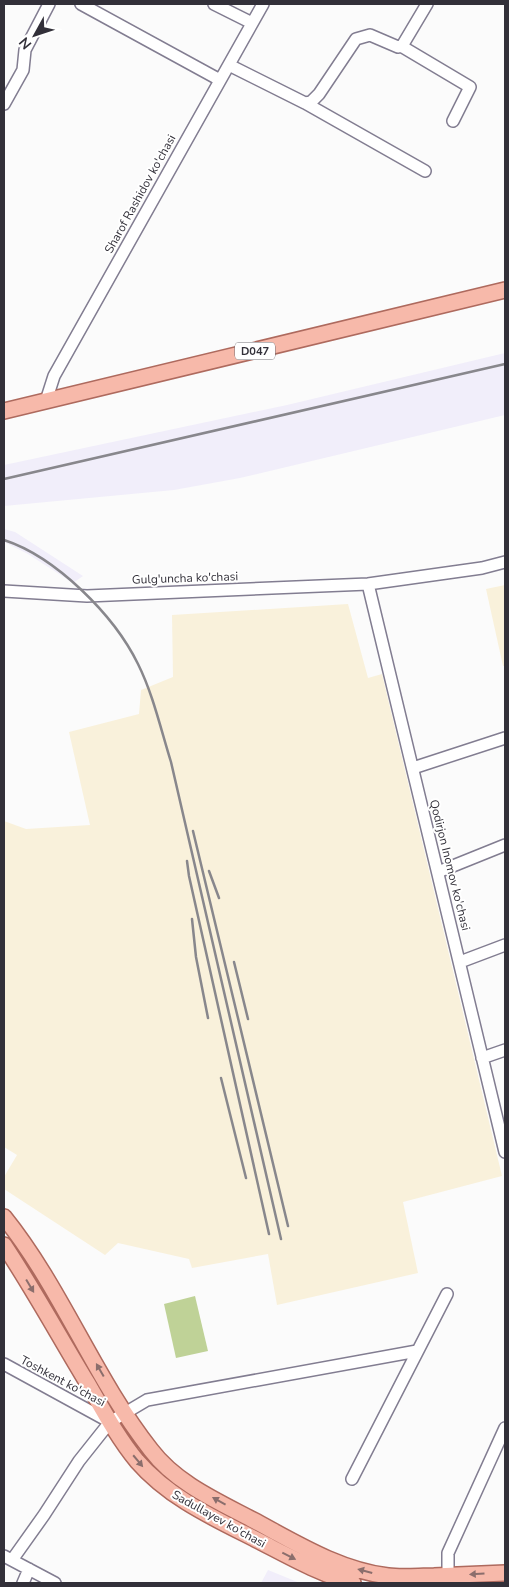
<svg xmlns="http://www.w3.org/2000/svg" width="509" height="1587" viewBox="0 0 509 1587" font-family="'Nunito Sans',sans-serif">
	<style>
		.industrial { fill: #f9f1db }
		.built { fill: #f1eefa }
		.green { fill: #bfd297 }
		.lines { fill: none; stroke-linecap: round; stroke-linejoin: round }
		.minor-casing { stroke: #827d91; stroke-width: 14 }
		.major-casing { stroke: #ae6a5e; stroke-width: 18 }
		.minor { stroke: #fff; stroke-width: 11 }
		.major { stroke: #f7b9aa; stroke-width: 15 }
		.rail { stroke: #88878c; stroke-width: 2.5 }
		.oneway { fill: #8b6e6c }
		.labels { text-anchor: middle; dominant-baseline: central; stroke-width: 4; stroke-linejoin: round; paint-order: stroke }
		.shield { fill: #fff; stroke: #706e74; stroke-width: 1 }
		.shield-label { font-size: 11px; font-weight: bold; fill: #323039 }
		.street-label { font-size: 12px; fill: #323039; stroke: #fff }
	</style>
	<rect width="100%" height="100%" fill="#fbfbfb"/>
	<!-- industrial -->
	<path class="industrial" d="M 505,585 L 505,666 L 503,666 L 486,589 Z
		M 348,604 L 368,678 L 382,674 L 502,1176 L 403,1202 L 418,1273 L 277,1305 L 268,1254 L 192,1268 L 189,1259 L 118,1243 L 105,1255 L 4,1189 L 4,1177 L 17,1155 L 4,1147 L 4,821 L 26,829 L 90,825 L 69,732 L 139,714 L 141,690 L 173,677 L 172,615 Z"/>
	<!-- built -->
	<path class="built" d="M 505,353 L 505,415 L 240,478 L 174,490 L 4,506 L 4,465 L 287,405 Z
		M 4,529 L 15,532 L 83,576 L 73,583 L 28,554 L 4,542 Z
		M 268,1570 L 300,1583 L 261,1583 Z"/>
	<!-- green -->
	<path class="green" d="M 195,1296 L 208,1351 L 176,1358 L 164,1304 Z"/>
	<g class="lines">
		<!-- minor casing -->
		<g class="minor-casing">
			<path id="minor" d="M 81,4 L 220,80
				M 214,4 L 252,23
				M 401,46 L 470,87 L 453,121
				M 229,65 L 305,103 L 311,102 L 319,94 L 356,39 L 370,35 L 398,47 L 402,46 L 427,4
				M 305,103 L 425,171
				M 4,104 L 23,70 L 25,50 L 49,4
				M 46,401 L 54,376 L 263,4
				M 368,584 L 505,1152
				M 4,591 L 87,596 L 368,584 L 482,568 L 505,562
				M 413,768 L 505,738
				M 438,872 L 505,845
				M 460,962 L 505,945
				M 482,1058 L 505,1050
				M 4,1364 L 110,1422
				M 352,1479 L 447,1294
				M 4,1556 L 55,1583
				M 12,1560 L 44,1515 L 79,1461 L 110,1422 L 147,1400 L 417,1351
				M 448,1575 L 448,1553 L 505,1428
				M 23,1583 L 29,1569"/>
		</g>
		<!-- major casing -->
		<g class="major-casing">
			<path id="major" d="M 4,411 L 505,290
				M 4,1217 C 62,1289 94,1378 151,1450 C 176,1483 217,1501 253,1520 C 296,1543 339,1570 388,1576 C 403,1578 419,1576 434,1576 C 457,1575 481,1574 505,1573
				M 4,1245 C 34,1290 60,1338 88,1384 C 103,1410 118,1438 137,1461 C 170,1499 216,1519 259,1541 C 290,1557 320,1574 353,1583"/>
		</g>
		<!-- minor -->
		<use href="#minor" class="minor"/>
		<!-- major -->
		<use href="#major" class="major"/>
		<!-- rail -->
		<path class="rail" d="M 4,479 L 505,364
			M 4,540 C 56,557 114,615 138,664 C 153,694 161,730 171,762 L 281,1239
			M 193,831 L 288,1226
			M 187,861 L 189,876 L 269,1234
			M 209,871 L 219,898
			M 192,919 L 196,957 L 208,1018
			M 234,962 L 248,1019
			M 221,1078 L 246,1178"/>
	</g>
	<!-- one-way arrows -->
	<defs><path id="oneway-solid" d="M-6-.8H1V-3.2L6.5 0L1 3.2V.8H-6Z" transform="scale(1.25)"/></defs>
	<g class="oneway">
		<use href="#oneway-solid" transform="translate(30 1286) rotate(59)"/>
		<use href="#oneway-solid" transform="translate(100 1370) rotate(-120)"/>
		<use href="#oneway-solid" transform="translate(138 1461) rotate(50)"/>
		<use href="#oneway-solid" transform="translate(219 1501) rotate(-151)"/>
		<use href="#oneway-solid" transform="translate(289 1556) rotate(27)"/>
		<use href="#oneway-solid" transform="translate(365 1571) rotate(-165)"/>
		<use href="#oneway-solid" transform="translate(477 1574) rotate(177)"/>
	</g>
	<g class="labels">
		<!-- shield labels -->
		<rect class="shield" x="235" y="342.5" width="40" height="17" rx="4"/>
		<g class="shield-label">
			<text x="255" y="351">D047</text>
		</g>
		<!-- street labels -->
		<g class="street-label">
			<text transform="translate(140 194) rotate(-61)">Sharof Rashidov ko'chasi</text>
			<text transform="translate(185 578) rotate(-2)">Gulg'uncha ko'chasi</text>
			<text transform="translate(450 865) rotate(76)">Qodirjon Inomov ko'chasi</text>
			<text transform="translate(63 1381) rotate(28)">Toshkent ko'chasi</text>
			<text transform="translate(219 1519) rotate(29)">Sadullayev ko'chasi</text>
		</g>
	</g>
	<!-- border -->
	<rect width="509" height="1587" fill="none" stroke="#323039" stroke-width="10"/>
	<!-- north arrow -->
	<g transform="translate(35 35) rotate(230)" stroke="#ffffff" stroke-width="4" paint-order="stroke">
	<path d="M0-4L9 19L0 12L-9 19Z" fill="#323039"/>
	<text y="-8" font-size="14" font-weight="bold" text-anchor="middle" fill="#323039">N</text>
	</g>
</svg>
